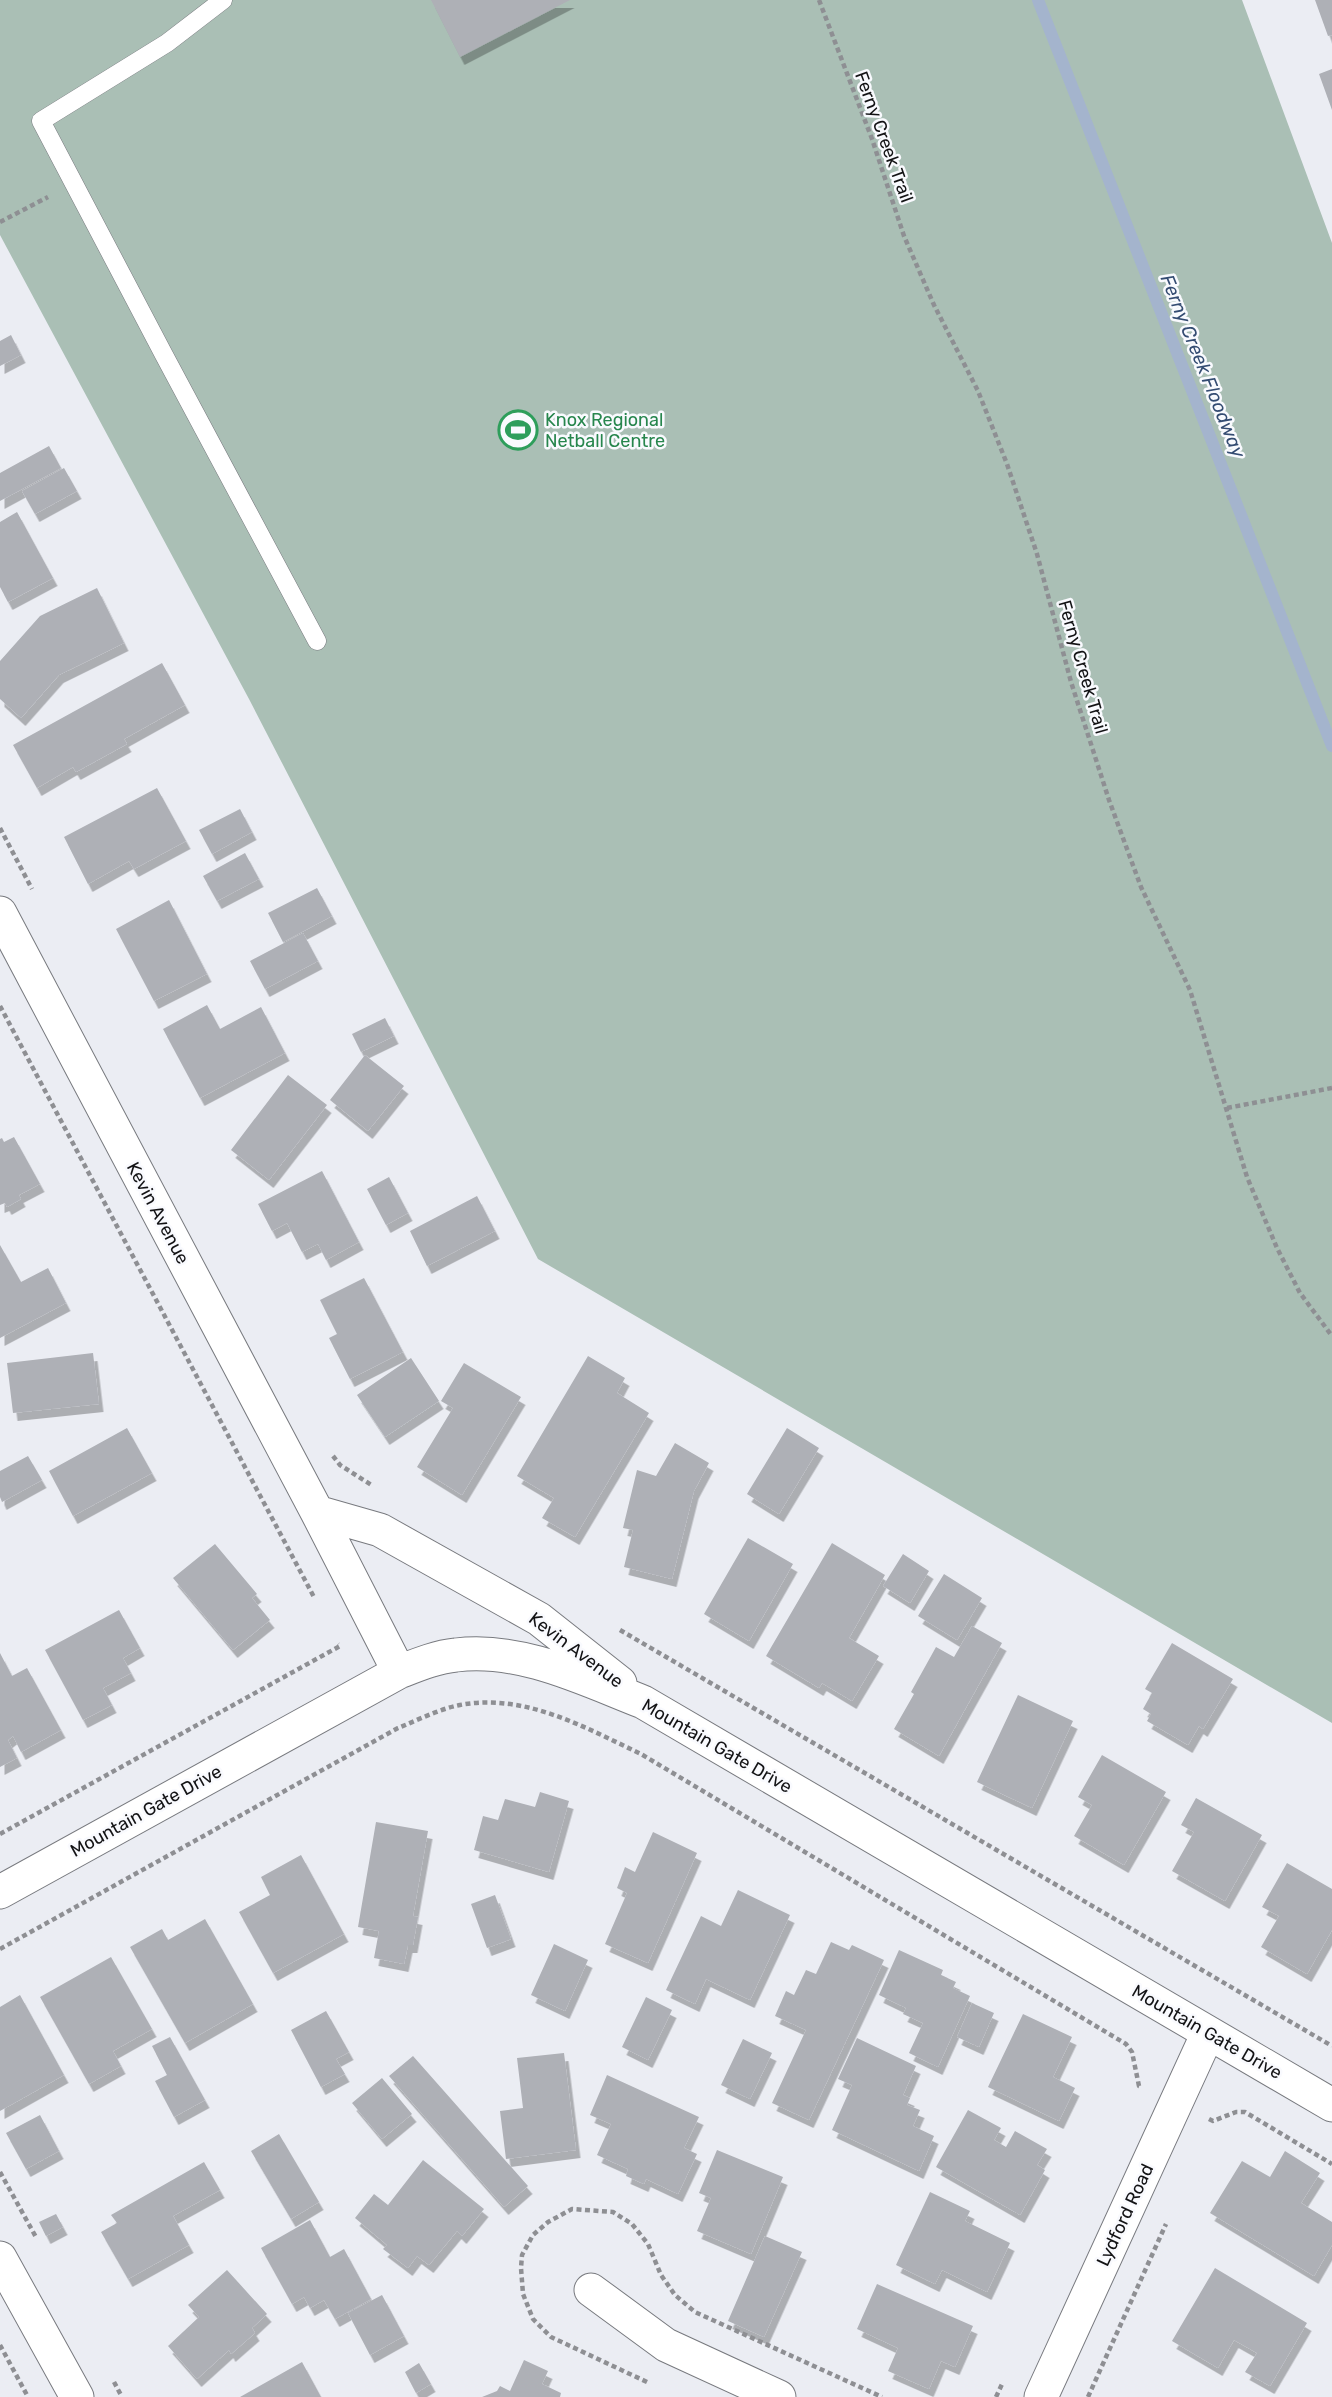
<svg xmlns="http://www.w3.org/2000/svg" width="1332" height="2397" viewBox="0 0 1332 2397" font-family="Rubik,sans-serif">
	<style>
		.green { fill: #aabfb5 }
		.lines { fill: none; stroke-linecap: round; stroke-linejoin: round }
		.stream { stroke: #a4b4cd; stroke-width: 12 }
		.building { fill: #aeb0b6; filter: url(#shadow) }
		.lane-casing { stroke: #787a7f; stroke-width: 19 }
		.street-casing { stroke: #787a7f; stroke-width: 35 }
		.path { stroke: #8e8f93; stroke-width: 4.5; stroke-dasharray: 5 3.5; stroke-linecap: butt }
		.lane { stroke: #fff; stroke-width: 18 }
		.street { stroke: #fff; stroke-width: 33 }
		.labels { text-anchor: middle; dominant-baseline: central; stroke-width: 5; stroke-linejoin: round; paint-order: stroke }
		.street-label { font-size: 18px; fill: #131315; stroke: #f9fafe }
		.leisure-label { font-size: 18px; fill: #27864d; stroke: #f9fafe; text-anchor: start }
		.water-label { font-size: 19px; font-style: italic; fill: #344c72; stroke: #f9fafe }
	</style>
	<defs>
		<filter id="shadow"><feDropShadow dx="4.5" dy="8" stdDeviation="0" flood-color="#0004"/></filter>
	</defs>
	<rect width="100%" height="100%" fill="#ebedf3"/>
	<!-- green -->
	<path class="green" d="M 0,0 L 1242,0 L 1332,243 L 1332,1723 L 538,1259 L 249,699 L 0,235 Z"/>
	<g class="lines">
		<!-- stream -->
		<path class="stream" d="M 1038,0 L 1332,746"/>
	</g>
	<!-- building -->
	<path class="building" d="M 431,0 L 570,0 L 460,57 Z
		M 1315,0 L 1332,0 L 1332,35 L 1328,36 Z
		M 1332,69 L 1332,110 L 1319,74 Z
		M 11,335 L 21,355 L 0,366 L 0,341 Z
		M 49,446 L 61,468 L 0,501 L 0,473 Z
		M 64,468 L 77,491 L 35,514 L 22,491 Z
		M 17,512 L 53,578 L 8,602 L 0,587 L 0,522 Z
		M 97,588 L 124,643 L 59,675 L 21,718 L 0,699 L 0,661 L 40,616 Z
		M 162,663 L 185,705 L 124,739 L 127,744 L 76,772 L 73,767 L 37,788 L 13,745 Z
		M 157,788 L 186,841 L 134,869 L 129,861 L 88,884 L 64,837 Z
		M 240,809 L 252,832 L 212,854 L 199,830 Z
		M 245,853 L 259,879 L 217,901 L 203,876 Z
		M 317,888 L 332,916 L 283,942 L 268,913 Z
		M 169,900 L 207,974 L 154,1001 L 116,929 Z
		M 303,933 L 318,961 L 265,989 L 250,961 Z
		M 207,1005 L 220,1029 L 261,1007 L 285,1053 L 200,1098 L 163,1029 Z
		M 385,1018 L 394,1036 L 361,1052 L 352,1034 Z
		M 365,1055 L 404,1086 L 368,1131 L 330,1100 Z
		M 288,1075 L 327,1105 L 269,1180 L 231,1150 Z
		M 14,1137 L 40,1184 L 19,1195 L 21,1199 L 7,1207 L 5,1203 L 0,1205 L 0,1139 L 2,1138 L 4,1142 Z
		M 322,1171 L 359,1242 L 326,1260 L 318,1244 L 302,1252 L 287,1223 L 272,1231 L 258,1204 Z
		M 389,1177 L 408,1213 L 386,1225 L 367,1189 Z
		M 477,1196 L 495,1231 L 427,1266 L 410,1231 Z
		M 0,1245 L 21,1282 L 48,1268 L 66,1303 L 0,1338 Z
		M 364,1278 L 403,1352 L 350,1379 L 329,1338 L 337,1334 L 320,1300 Z
		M 93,1353 L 99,1404 L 13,1413 L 7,1363 Z
		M 588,1356 L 625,1378 L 617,1393 L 649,1413 L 575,1537 L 542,1518 L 554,1498 L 517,1476 Z
		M 411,1358 L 439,1401 L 385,1437 L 357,1395 Z
		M 464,1363 L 521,1397 L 462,1495 L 417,1467 L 453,1408 L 441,1401 Z
		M 127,1428 L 152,1473 L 73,1516 L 49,1471 Z
		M 787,1428 L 819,1448 L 779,1514 L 747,1494 Z
		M 675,1443 L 709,1463 L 694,1491 L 672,1579 L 624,1567 L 633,1530 L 623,1528 L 637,1470 L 656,1476 Z
		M 28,1456 L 42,1480 L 2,1502 L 0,1497 L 0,1471 Z
		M 748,1538 L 793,1564 L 749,1641 L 704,1614 Z
		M 832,1543 L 885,1575 L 849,1638 L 879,1656 L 852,1701 L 822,1683 L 819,1688 L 766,1656 Z
		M 215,1544 L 257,1594 L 252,1598 L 270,1620 L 233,1650 L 173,1578 Z
		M 903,1554 L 929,1571 L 910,1603 L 883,1586 Z
		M 944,1574 L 982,1598 L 957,1640 L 918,1616 Z
		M 119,1610 L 140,1648 L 123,1658 L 131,1673 L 103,1688 L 112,1705 L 83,1720 L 45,1650 Z
		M 972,1626 L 1002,1643 L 939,1756 L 894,1729 L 914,1694 L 911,1692 L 936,1647 L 954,1657 Z
		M 1172,1643 L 1233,1679 L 1203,1729 L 1199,1726 L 1188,1745 L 1147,1721 L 1151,1714 L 1143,1709 L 1152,1693 L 1145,1689 Z
		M 0,1653 L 12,1676 L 27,1668 L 61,1730 L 21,1752 L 13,1736 L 8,1740 L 17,1758 L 0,1767 Z
		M 1018,1695 L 1073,1721 L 1032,1808 L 977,1782 Z
		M 1102,1755 L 1166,1792 L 1124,1865 L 1074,1836 L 1092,1805 L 1078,1797 Z
		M 540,1792 L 569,1801 L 549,1872 L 474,1850 L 483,1816 L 498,1820 L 505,1799 L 535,1807 Z
		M 1196,1798 L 1262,1835 L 1225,1901 L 1172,1871 L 1194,1832 L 1181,1825 Z
		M 376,1822 L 428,1831 L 413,1916 L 418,1917 L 413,1945 L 408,1945 L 404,1964 L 374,1958 L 379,1931 L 358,1927 Z
		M 653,1832 L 697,1853 L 648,1963 L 605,1944 L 627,1893 L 617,1888 L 625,1867 L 635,1872 Z
		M 301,1855 L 344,1934 L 273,1973 L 239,1912 L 270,1895 L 261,1877 Z
		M 1287,1863 L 1332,1889 L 1332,1930 L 1307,1974 L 1261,1947 L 1279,1916 L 1262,1907 Z
		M 738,1890 L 790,1915 L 750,2000 L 706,1979 L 695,2004 L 666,1990 L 701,1916 L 721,1926 Z
		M 495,1895 L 511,1939 L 487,1948 L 471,1904 Z
		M 205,1919 L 253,2004 L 185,2043 L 130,1947 L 162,1929 L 168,1940 Z
		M 831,1942 L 849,1950 L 852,1945 L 884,1960 L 809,2120 L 772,2103 L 806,2030 L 775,2016 L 786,1991 L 794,1995 L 806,1970 L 816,1974 Z
		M 554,1944 L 588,1960 L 565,2011 L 531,1995 Z
		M 899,1950 L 943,1970 L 941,1975 L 956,1982 L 953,1988 L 970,1996 L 938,2067 L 909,2053 L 923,2023 L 903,2014 L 906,2008 L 879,1995 Z
		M 111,1957 L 152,2029 L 113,2051 L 121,2066 L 89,2084 L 40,1997 Z
		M 20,1995 L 64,2075 L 0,2111 L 0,2007 Z
		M 646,1997 L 672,2010 L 648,2060 L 622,2047 Z
		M 972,2003 L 994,2013 L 979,2047 L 957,2037 Z
		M 326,2011 L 349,2052 L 336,2059 L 345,2074 L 321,2087 L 291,2030 Z
		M 1023,2014 L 1072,2037 L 1053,2077 L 1075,2088 L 1059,2121 L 988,2087 Z
		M 170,2037 L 205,2100 L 174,2117 L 155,2081 L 167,2075 L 152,2046 Z
		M 857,2038 L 916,2066 L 903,2095 L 910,2098 L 907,2105 L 920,2110 L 913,2126 L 934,2136 L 919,2171 L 832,2130 L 852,2085 L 838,2079 Z
		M 743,2039 L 772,2053 L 750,2099 L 721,2085 Z
		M 564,2053 L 576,2150 L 506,2159 L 500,2111 L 523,2108 L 517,2058 Z
		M 413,2056 L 528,2186 L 504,2207 L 389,2076 Z
		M 607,2075 L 699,2117 L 684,2148 L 697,2154 L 678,2194 L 646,2179 L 644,2184 L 626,2176 L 628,2169 L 597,2155 L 611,2124 L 590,2115 Z
		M 382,2078 L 412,2114 L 382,2139 L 352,2103 Z
		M 968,2110 L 1001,2128 L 994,2140 L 1006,2147 L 1015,2131 L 1047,2149 L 1037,2165 L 1045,2170 L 1020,2215 L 936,2167 Z
		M 40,2115 L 59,2151 L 26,2169 L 6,2133 Z
		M 279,2134 L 319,2202 L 291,2219 L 251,2151 Z
		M 717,2150 L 783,2177 L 751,2254 L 697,2231 L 711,2198 L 699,2193 Z
		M 1285,2151 L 1320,2173 L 1301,2203 L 1332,2222 L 1332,2245 L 1314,2276 L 1210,2213 L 1242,2161 L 1270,2177 Z
		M 423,2160 L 484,2209 L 462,2236 L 457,2231 L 429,2265 L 417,2256 L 408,2268 L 383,2249 L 387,2245 L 355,2218 L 374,2194 L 388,2205 Z
		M 204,2162 L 220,2190 L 173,2216 L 189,2245 L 128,2279 L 101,2232 L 117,2223 L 111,2215 Z
		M 930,2192 L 970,2211 L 965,2221 L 1010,2243 L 987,2292 L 942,2270 L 935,2284 L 896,2265 Z
		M 56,2214 L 63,2227 L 46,2236 L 39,2222 Z
		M 310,2220 L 330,2257 L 344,2249 L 371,2299 L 335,2319 L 324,2300 L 310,2308 L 304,2297 L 292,2304 L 261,2248 Z
		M 765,2236 L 802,2252 L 764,2337 L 728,2321 Z
		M 1215,2268 L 1307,2323 L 1270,2386 L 1245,2372 L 1257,2353 L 1234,2340 L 1218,2368 L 1172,2341 Z
		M 227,2270 L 267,2314 L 252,2328 L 255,2333 L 231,2354 L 229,2350 L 197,2379 L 168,2346 L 199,2317 L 188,2305 Z
		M 877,2284 L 973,2326 L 955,2367 L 941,2361 L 929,2389 L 888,2371 L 898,2348 L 857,2329 Z
		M 382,2295 L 404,2336 L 370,2355 L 348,2313 Z
		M 524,2360 L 548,2371 L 542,2384 L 561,2393 L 560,2397 L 482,2397 L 497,2391 L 500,2386 L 510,2391 Z
		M 302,2362 L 321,2397 L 240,2397 Z
		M 419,2363 L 431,2384 L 416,2393 L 405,2372 Z"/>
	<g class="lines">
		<!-- lane casing -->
		<g class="lane-casing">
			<path id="lane" d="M 223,0 L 167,43 L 41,121 L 164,355 L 317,641"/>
		</g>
		<!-- street casing -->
		<g class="street-casing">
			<path id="street" d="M 0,913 L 317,1512 L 399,1672
				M 317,1512 L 380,1530 L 539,1619 L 620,1683
				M 0,1892 L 399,1672 C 417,1665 436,1657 456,1655 C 521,1647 584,1679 643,1702 L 1332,2105
				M 0,2258 L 77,2397
				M 591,2290 L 666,2345 L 779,2397
				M 1041,2397 L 1208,2033"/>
		</g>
		<!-- path -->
		<path class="path" d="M 819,0 L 872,139 L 904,236 L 934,305 L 978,391 L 1007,464 L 1037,554 L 1071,682 L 1109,800 L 1141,887 L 1190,990 L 1247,1177 L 1277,1248 L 1300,1293 L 1332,1336
			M 0,222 L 48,197
			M 0,828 L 32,889
			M 0,1006 L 315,1599
			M 1227,1108 L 1332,1088
			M 333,1456 L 340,1465 L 373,1486
			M 620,1630 L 1332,2046
			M 0,1834 L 340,1646 L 338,1644
			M 0,1949 L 398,1728 C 418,1720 439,1709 460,1705 C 525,1693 584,1727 641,1754 L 1126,2044 L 1132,2052 L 1139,2086 L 1142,2087
			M 1209,2119 L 1213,2121 L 1236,2112 L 1245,2112 L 1332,2164
			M 0,2172 L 37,2239
			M 0,2345 L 28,2397
			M 114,2382 L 122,2397
			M 647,2382 L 551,2337 L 533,2319 L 523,2294 L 521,2268 L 522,2255 L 533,2235 L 548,2222 L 572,2209 L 613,2212 L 632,2224 L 648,2244 L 661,2275 L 675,2295 L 695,2312 L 882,2397
			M 996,2397 L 1003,2382
			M 1088,2397 L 1166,2224"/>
		<!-- lane -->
		<use href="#lane" class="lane"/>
		<!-- street -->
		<use href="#street" class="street"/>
	</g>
	<!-- icons -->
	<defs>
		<g id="stadium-ring" transform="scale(2.0125)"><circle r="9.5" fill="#f9fafe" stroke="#2e9e5b" stroke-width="1.5"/><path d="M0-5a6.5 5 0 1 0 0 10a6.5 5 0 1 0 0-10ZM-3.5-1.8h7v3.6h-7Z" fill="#2e9e5b"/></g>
	</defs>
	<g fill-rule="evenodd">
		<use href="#stadium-ring" x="518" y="430"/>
	</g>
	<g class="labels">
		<!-- street labels -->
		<g class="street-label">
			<text transform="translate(884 137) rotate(70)">Ferny Creek Trail</text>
			<text transform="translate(1083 667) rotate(74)">Ferny Creek Trail</text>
			<text transform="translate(158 1213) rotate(62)">Kevin Avenue</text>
			<text transform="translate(576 1650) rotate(37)">Kevin Avenue</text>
			<text transform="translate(717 1746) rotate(30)">Mountain Gate Drive</text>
			<text transform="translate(146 1811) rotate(-29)">Mountain Gate Drive</text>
			<text transform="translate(1207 2032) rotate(30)">Mountain Gate Drive</text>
			<text transform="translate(1125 2215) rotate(-65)">Lydford Road</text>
		</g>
		<!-- leisure labels -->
		<g class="leisure-label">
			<text x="545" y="420">Knox Regional<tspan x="545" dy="21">Netball Centre</tspan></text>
		</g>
		<!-- water labels -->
		<g class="water-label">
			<text transform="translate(1203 366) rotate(68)">Ferny Creek Floodway</text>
		</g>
	</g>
</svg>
